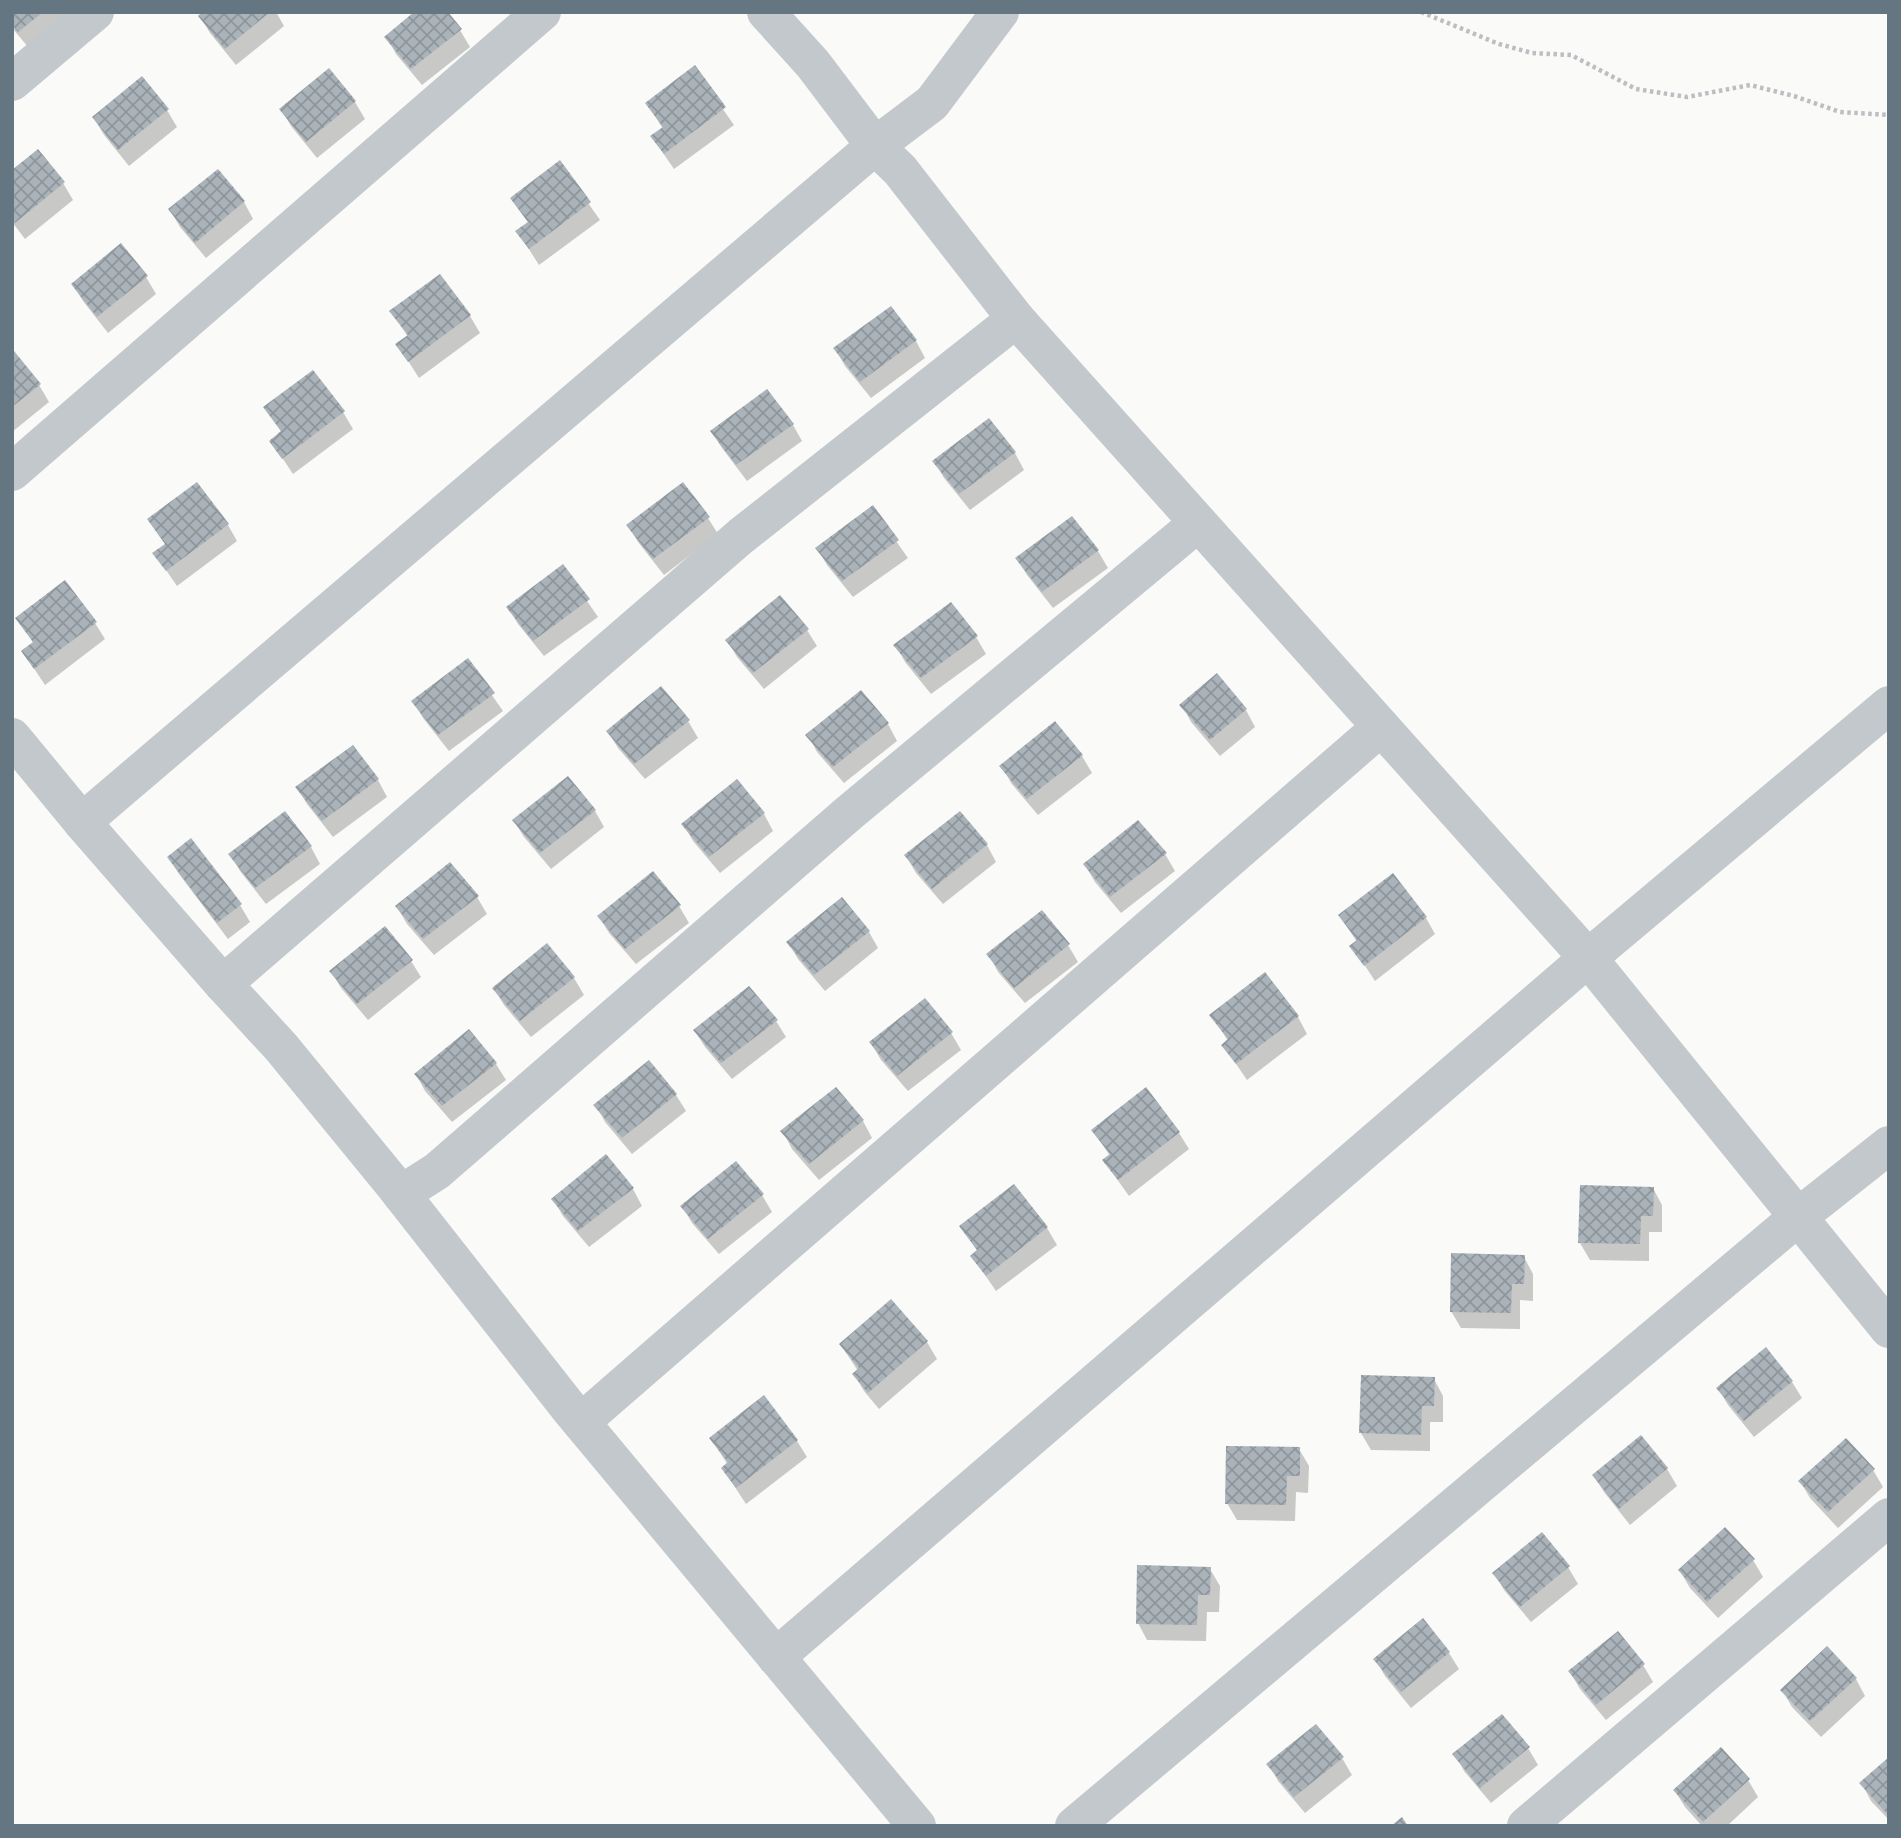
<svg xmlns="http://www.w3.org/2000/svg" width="1901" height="1838" font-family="'DejaVu Sans',sans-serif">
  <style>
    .shadow { fill: #0003 }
    .building { fill: url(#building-cross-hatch) }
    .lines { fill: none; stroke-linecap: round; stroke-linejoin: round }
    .path { stroke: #bbbfc2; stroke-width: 4.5; stroke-dasharray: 3.5 3.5; stroke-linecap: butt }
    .minor { stroke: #c3c8cc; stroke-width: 38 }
  </style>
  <defs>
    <pattern id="building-cross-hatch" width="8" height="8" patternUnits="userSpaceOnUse" patternTransform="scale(1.75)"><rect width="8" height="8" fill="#aab3b9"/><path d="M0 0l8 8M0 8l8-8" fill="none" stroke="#8e969c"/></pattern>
  </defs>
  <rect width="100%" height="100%" fill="#fafaf8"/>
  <g class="shadow">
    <polygon points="12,12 73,12 29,48 12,28"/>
    <polygon points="205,12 276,12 284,26 236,65 210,33 200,16"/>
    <polygon points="460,30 470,47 422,85 396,54 387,37"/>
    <polygon points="694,68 734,125 674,169 652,137 663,129 647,103"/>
    <polygon points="355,102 365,119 317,158 291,126 281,109"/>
    <polygon points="167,110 177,127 129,166 104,135 94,118"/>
    <polygon points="560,163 600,220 539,265 518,232 529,224 512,198"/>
    <polygon points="218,171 244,202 253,219 206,258 180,227 170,210"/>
    <polygon points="12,172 63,183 73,200 25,239 12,222"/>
    <polygon points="121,246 146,277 156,294 108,333 83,301 73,285"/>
    <polygon points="439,276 470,316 480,333 419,378 398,345 408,337 392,312"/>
    <polygon points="890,308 916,341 925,358 871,398 845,366 835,349"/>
    <polygon points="12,355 39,385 49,402 12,432"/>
    <polygon points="312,372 343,412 353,429 293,474 271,441 282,433 265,408"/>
    <polygon points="989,420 1015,453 1024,470 970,510 944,478 934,461"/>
    <polygon points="793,425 802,441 747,481 722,448 712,432"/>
    <polygon points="872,507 908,558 853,597 827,565 817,548"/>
    <polygon points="708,518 718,534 664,575 638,542 628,525"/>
    <polygon points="1072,518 1098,551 1108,568 1053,608 1027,575 1017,559"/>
    <polygon points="149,520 228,525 237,541 177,586 155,554 166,545"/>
    <polygon points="563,566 598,617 544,656 518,624 508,607"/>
    <polygon points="18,618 95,623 105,639 45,685 23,652 34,644"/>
    <polygon points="807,630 817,646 764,689 737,657 727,640"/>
    <polygon points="976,637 986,654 931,694 905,662 896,645"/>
    <polygon points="468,661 503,711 449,751 423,718 413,701"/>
    <polygon points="861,692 888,724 897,741 844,783 817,752 808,735"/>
    <polygon points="1182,705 1246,710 1255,727 1220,756 1191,722"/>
    <polygon points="688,721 698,738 645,779 618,748 608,732"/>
    <polygon points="1055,724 1082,756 1092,773 1038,815 1011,783 1002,766"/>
    <polygon points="352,747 378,780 387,797 333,837 307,804 297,787"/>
    <polygon points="737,782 764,814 773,831 720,873 693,841 683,824"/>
    <polygon points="595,811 604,827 551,869 524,837 514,821"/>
    <polygon points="960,813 987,845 996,862 943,904 916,873 906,856"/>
    <polygon points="311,847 320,864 266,904 240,871 230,854"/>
    <polygon points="1165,854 1175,871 1121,913 1095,882 1085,865"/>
    <polygon points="169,858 240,905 250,922 228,939 179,874"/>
    <polygon points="477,897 487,914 434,955 407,924 397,907"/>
    <polygon points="679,906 689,923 636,964 609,933 599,916"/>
    <polygon points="1340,916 1426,918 1435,934 1375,981 1352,946 1357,942"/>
    <polygon points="869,932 878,948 825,991 798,959 788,942"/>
    <polygon points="1068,945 1078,962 1025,1003 998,972 989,955"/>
    <polygon points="547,946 574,978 584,995 531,1037 504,1005 494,989"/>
    <polygon points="411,961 421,977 368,1020 341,988 331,971"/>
    <polygon points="1264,975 1298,1017 1307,1034 1247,1080 1223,1045 1228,1041 1212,1015"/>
    <polygon points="776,1021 786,1037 732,1079 705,1047 695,1031"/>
    <polygon points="951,1033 961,1050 908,1091 881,1060 871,1043"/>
    <polygon points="496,1064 506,1080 452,1122 425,1091 416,1074"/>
    <polygon points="836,1089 863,1121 872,1138 819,1180 792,1149 783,1132"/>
    <polygon points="676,1095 686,1111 632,1154 605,1122 596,1105"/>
    <polygon points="1093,1130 1179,1133 1189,1149 1129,1196 1104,1161 1110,1156"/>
    <polygon points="735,1163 762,1195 772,1212 719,1254 692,1223 682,1206"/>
    <polygon points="1014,1186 1047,1228 1057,1245 996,1291 972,1256 978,1252 961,1226"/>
    <polygon points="1653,1188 1662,1205 1662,1232 1649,1232 1649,1261 1590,1260 1580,1243"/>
    <polygon points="633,1189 642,1206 589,1247 563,1216 553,1199"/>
    <polygon points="1524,1257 1533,1274 1533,1301 1520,1300 1520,1329 1461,1328 1451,1311"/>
    <polygon points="891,1302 927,1342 937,1359 879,1409 864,1391 854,1374 858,1371 841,1345"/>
    <polygon points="1434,1379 1443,1396 1443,1422 1430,1422 1430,1451 1371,1450 1361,1433"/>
    <polygon points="1792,1382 1802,1398 1754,1437 1728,1405 1718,1388"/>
    <polygon points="1641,1437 1667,1469 1677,1486 1630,1525 1604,1492 1594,1476"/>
    <polygon points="711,1439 797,1441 807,1457 746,1504 723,1469 728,1465"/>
    <polygon points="1299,1449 1309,1466 1308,1493 1296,1492 1295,1521 1237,1520 1227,1503"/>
    <polygon points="1873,1470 1883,1487 1838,1528 1810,1498 1800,1481"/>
    <polygon points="1753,1560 1763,1577 1718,1618 1690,1588 1680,1571"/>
    <polygon points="1568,1567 1578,1584 1531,1622 1504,1590 1494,1573"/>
    <polygon points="1210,1569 1220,1586 1219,1612 1207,1612 1206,1641 1147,1640 1138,1623"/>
    <polygon points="1449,1653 1459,1669 1411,1708 1385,1676 1375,1659"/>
    <polygon points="1643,1665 1653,1682 1606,1720 1580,1689 1570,1672"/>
    <polygon points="1856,1679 1865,1696 1821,1737 1792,1707 1782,1690"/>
    <polygon points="1528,1748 1538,1765 1491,1803 1464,1771 1455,1754"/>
    <polygon points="1342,1758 1352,1775 1305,1813 1278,1781 1269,1765"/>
    <polygon points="1889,1759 1889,1820 1871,1801 1862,1784"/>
    <polygon points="1748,1780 1758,1797 1727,1826 1702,1826 1685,1807 1675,1791"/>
  </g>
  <g class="building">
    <polygon points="12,12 43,12 18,32 12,25"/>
    <polygon points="202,12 270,12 225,49 198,16"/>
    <polygon points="414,12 448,12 462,29 411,69 384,37"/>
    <polygon points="695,65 726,107 664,154 650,136 663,127 645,103"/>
    <polygon points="329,68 356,101 306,142 279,109"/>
    <polygon points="142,76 169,109 118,150 92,117"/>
    <polygon points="38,149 65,182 15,223 12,220 12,170"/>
    <polygon points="560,160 591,202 529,249 515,231 528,222 510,198"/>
    <polygon points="218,169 245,201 195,243 168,209"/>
    <polygon points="121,243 148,276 97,317 71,284"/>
    <polygon points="440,274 471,315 408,362 395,344 408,335 389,311"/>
    <polygon points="891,306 917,340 860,382 833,348"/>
    <polygon points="14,351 41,384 12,407 12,352"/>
    <polygon points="313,370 345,411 282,459 269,441 281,431 263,407"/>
    <polygon points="767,389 794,424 736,465 710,431"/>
    <polygon points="989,418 1016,452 959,494 932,461"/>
    <polygon points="197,482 229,524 166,571 152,553 165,544 147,519"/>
    <polygon points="683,482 710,517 653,559 626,525"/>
    <polygon points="873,505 899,540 842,581 815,548"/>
    <polygon points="1072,516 1099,550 1042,592 1015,558"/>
    <polygon points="563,564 590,599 533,641 506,607"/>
    <polygon points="65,580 97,622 34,669 21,651 33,642 15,618"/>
    <polygon points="780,595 809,629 753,673 725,640"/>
    <polygon points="951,602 978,636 921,678 893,645"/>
    <polygon points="468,658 495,693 438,735 411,701"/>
    <polygon points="1217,673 1247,709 1210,740 1179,705"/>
    <polygon points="661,686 690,720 634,764 606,731"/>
    <polygon points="861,690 889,723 833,767 805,735"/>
    <polygon points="1055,721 1083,755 1027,799 999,766"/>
    <polygon points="353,745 379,779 322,821 295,787"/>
    <polygon points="568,776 596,810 540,853 512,820"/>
    <polygon points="737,779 765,813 709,857 681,824"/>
    <polygon points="285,811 312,846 255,888 228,854"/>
    <polygon points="960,811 988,844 932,889 904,855"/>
    <polygon points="1138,820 1167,853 1110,897 1083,864"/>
    <polygon points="191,838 242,904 217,923 167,857"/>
    <polygon points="450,862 479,896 423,939 395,906"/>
    <polygon points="653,871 681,905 625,949 597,916"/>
    <polygon points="1393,873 1427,917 1364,966 1349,946 1357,940 1338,915"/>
    <polygon points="842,897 870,931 814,975 786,942"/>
    <polygon points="1042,910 1070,944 1014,988 986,954"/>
    <polygon points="385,926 413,960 357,1004 329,971"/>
    <polygon points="547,943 575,977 520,1021 492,988"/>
    <polygon points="1265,972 1299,1016 1236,1064 1221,1045 1228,1039 1209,1015"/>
    <polygon points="749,986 778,1020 721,1063 693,1030"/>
    <polygon points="925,998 953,1032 897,1076 869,1042"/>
    <polygon points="469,1029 497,1063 442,1106 414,1074"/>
    <polygon points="649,1060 677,1094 622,1138 593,1105"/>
    <polygon points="836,1087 864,1120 809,1164 780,1131"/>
    <polygon points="1146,1087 1180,1132 1118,1180 1102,1160 1110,1154 1091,1130"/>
    <polygon points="606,1154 634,1188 578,1231 551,1199"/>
    <polygon points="736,1161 764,1194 708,1239 680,1206"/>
    <polygon points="1014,1184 1048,1227 986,1276 970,1256 977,1250 959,1226"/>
    <polygon points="1580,1185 1654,1187 1653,1216 1641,1216 1640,1244 1578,1243"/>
    <polygon points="1451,1253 1525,1255 1524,1284 1512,1284 1511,1313 1450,1312"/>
    <polygon points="891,1299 928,1341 868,1393 852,1374 859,1368 839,1344"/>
    <polygon points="1766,1347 1793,1381 1744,1421 1716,1388"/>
    <polygon points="1361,1375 1435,1377 1434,1406 1422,1406 1421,1435 1359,1433"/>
    <polygon points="764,1395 798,1440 736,1488 721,1468 728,1462 709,1438"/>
    <polygon points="1641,1435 1668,1468 1619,1509 1592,1475"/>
    <polygon points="1846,1438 1875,1469 1828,1512 1798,1481"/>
    <polygon points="1226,1446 1300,1447 1300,1476 1287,1476 1286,1505 1225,1504"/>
    <polygon points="1725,1527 1755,1559 1707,1602 1678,1570"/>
    <polygon points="1542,1532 1570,1566 1520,1607 1492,1573"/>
    <polygon points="1137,1565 1211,1567 1210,1595 1198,1595 1197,1625 1136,1624"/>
    <polygon points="1423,1618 1450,1652 1401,1692 1373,1659"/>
    <polygon points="1618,1631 1645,1664 1596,1705 1568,1671"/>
    <polygon points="1827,1646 1857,1678 1810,1721 1780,1690"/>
    <polygon points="1502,1714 1530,1747 1480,1788 1452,1754"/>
    <polygon points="1316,1724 1344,1757 1294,1797 1266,1764"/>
    <polygon points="1721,1747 1750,1779 1703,1822 1673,1790"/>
    <polygon points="1889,1757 1889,1816 1859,1783"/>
    <polygon points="1402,1817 1408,1826 1391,1826"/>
  </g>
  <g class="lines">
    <polyline class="path" points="1421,12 1499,44 1532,53 1571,55 1636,89 1687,97 1750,85 1794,96 1840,112 1889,115"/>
    <g class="minor">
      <polyline points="766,12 813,64 875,146 900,170 1016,319 1588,958 1889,1329"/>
      <polyline points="12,82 95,12"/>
      <polyline points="12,472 542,12"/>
      <polyline points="12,737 82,822 223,984 281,1047 394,1185 569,1408 917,1826"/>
      <polyline points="82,822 875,146 932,103 1000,12"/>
      <polyline points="223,984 741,536 1016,319"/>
      <polyline points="401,1194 437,1171 849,813 1198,523"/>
      <polyline points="581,1422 1381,727"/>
      <polyline points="776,1657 1588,958 1889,705"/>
      <polyline points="1074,1826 1798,1217 1889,1145"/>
      <polyline points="1526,1826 1889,1517"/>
    </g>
  </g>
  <rect width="1901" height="1838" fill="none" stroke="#657683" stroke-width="28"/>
</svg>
